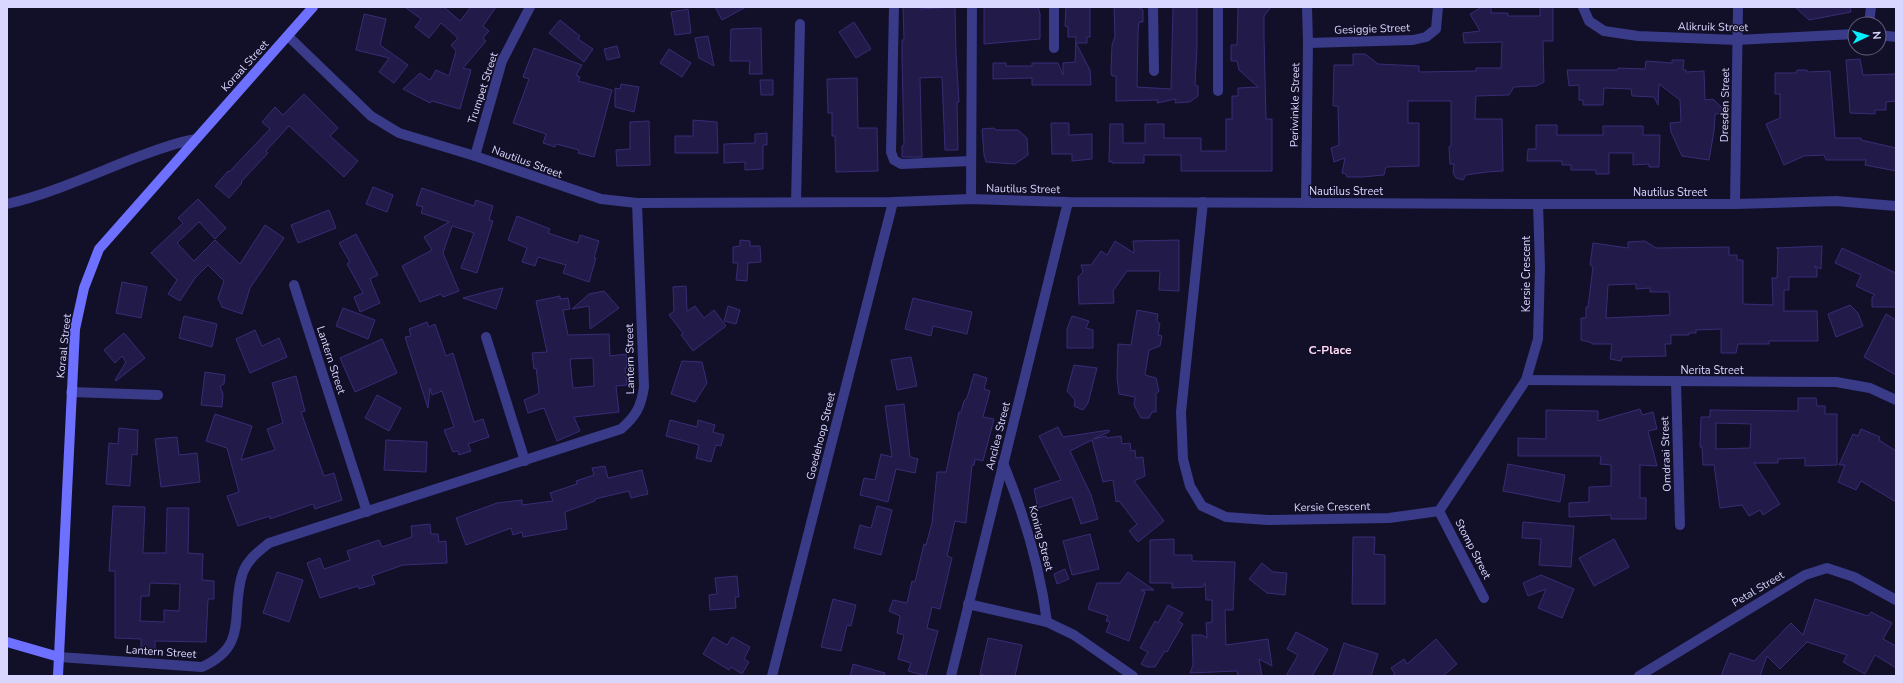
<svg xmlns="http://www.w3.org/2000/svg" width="1903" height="683" font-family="'Nunito Sans',sans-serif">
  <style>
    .building { fill: #221b4a; stroke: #382c76; fill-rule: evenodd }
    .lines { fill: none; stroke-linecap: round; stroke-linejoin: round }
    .street { stroke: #393a88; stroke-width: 10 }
    .secondary { stroke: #6e70ff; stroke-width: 10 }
    .labels { text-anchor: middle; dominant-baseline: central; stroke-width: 3; stroke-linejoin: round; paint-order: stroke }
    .street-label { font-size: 11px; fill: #d9d7ff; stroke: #120f28 }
    .neighbourhood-label { font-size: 12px; font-weight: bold; fill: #ffd9f3; stroke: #120f28 }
  </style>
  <rect width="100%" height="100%" fill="#120f28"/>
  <g class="building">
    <polygon points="405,7 444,7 460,21 471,7 496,7 483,26 489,31 483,38 486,41 463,68 471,70 460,109 432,101 430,103 403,89 420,73 430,80 436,70 449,76 456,51 451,45 458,38 441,23 429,38 415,27 421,19"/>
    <polygon points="715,7 746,7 722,20"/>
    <polygon points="903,7 920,7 920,9 955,7 956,53 959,102 957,102 958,150 945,150 942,77 920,78 922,157 902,157 902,146 904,145 902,58 902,40 904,40"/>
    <polygon points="984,7 1038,7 1040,14 1040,39 984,44"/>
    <polygon points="1066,7 1090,7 1090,37 1087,37 1087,43 1076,43 1090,70 1091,85 1032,85 1032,78 993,79 993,63 1006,63 1006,66 1032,66 1032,63 1058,63 1063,75 1063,63 1075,62 1076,37 1068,37 1068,27 1065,26"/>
    <polygon points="1114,7 1138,7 1143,10 1143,22 1139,22 1138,32 1137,87 1171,89 1173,7 1197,7 1197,47 1195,85 1198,86 1198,96 1190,102 1175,103 1176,99 1157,103 1158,100 1116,101 1116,76 1112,76 1111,72 1112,45 1115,36"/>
    <polygon points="1238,7 1271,7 1264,16 1264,35 1266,119 1272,119 1272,171 1181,171 1181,155 1144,155 1144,163 1112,163 1112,161 1109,162 1110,124 1123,124 1123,143 1145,143 1145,124 1164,124 1164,138 1201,138 1201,151 1226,151 1226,119 1232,119 1232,96 1238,96 1238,88 1258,87 1239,70 1237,61 1231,61 1231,45 1237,45"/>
    <polygon points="1482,7 1491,7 1491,13 1508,13 1508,16 1540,16 1540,7 1553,7 1553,41 1543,41 1544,82 1536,86 1514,87 1509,95 1476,96 1475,119 1502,119 1503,171 1487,172 1466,175 1463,180 1456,178 1453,173 1454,164 1450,164 1449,147 1451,146 1451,101 1408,101 1408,123 1419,123 1419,166 1386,167 1384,175 1362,177 1347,177 1346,174 1342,173 1345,158 1334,162 1331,148 1339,145 1338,106 1333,106 1334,65 1353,65 1353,54 1365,54 1378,64 1419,66 1419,72 1476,71 1476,68 1501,68 1502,42 1464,43 1463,33 1480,31 1470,14"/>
    <polygon points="1795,7 1850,7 1851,12 1809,20"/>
    <polygon points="688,9 691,33 675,35 671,12"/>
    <polygon points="364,14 386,19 380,45 408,65 394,83 379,72 389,58 356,50"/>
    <polygon points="560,20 580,36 578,39 593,49 584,62 549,33"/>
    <polygon points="854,22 871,49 856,58 839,32"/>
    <polygon points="761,28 762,74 749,74 750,61 730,61 731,29"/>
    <polygon points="708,36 714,66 699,58 695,38"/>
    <polygon points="617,46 620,57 607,60 604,49"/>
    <polygon points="534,48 582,65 576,75 580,77 578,81 612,90 594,157 578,153 579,150 556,144 555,147 543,143 546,134 513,123 529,79 523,77"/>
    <polygon points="669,49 691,63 682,77 660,63"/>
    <polygon points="1860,59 1863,75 1896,74 1896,101 1886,102 1886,110 1875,110 1875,114 1850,113 1846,60"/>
    <polygon points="1672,60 1684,60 1683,70 1686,70 1686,72 1704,71 1705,100 1713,99 1727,113 1715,114 1714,131 1709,160 1682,156 1671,132 1670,123 1681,122 1680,100 1659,84 1658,105 1654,97 1632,96 1631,89 1604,88 1603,105 1583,105 1583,100 1579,100 1579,85 1569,86 1567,70 1617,70 1618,68 1645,69 1646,61 1672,63"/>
    <polygon points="1797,70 1807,70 1807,72 1830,71 1835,138 1861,138 1861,140 1896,148 1896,171 1865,165 1866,160 1826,160 1824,155 1804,156 1784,165 1766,124 1780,118 1780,94 1775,94 1775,73 1796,73"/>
    <polygon points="857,78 858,128 877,128 878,171 836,172 835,136 832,136 832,113 828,113 827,79"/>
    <polygon points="760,80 773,80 773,95 761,95"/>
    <polygon points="621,84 639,87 634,112 615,107 615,88 620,89"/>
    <polygon points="304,94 338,128 330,136 358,161 344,177 289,126 266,151 268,153 241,182 242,183 229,198 215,186 228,171 229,172 270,129 262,122 275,107 283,115"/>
    <polygon points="693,120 717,122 718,153 675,153 675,136 693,136"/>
    <polygon points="649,121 650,165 617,166 616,150 630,149 630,122"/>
    <polygon points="1051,123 1069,123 1069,135 1092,134 1092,159 1072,161 1072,154 1052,154"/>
    <polygon points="1536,125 1557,125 1557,135 1603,135 1603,126 1643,126 1643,135 1660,135 1659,167 1649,167 1649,164 1633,165 1633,153 1609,153 1609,174 1596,174 1596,170 1571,170 1571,165 1562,165 1562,161 1527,161 1528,149 1536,149"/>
    <polygon points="994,128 996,130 1018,130 1027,138 1028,155 1015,164 986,162 984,155 982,129"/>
    <polygon points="767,133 767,145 763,145 763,169 745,170 745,162 724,163 724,144 755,143 755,134"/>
    <polygon points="373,187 393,195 387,212 366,204"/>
    <polygon points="422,188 474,206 476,200 493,206 489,220 493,221 477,273 461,268 474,233 452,226 443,253 459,291 443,297 441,294 420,302 402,266 432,250 424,237 449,222 421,213 423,207 416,205"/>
    <polygon points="198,199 226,228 215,239 199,222 177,243 194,261 215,240 240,264 265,225 284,238 250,288 242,314 222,307 218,298 224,281 208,265 195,278 180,301 168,294 177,280 151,253 183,223 178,218"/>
    <polygon points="329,210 336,228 298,243 291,225"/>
    <polygon points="517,216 550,229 548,233 578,243 580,235 599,241 594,258 596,258 589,282 563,273 566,265 538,257 535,266 522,262 527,248 508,240"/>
    <polygon points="356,234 378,275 370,279 380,303 360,312 354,297 363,293 347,264 350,262 339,243"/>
    <polygon points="740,240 750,241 750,246 760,246 761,262 748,263 747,281 736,280 738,263 733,263 733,247 740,246"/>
    <polygon points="1179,240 1179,291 1159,290 1160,271 1127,271 1113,291 1114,303 1079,304 1078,277 1083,272 1081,265 1091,265 1101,251 1107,255 1115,241 1134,253 1133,241"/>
    <path d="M1645,241L1656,248L1729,247V255H1737V260H1743V304L1773,305L1772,278H1777L1778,248H1776L1822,246L1821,269L1814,266L1817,269V277H1789V290H1784V311H1817L1818,341H1769V344H1738L1736,353H1721V329L1696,330V333H1689V335H1671V344H1665L1666,356L1622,357L1621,361L1610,359L1612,344H1592V343L1581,340V318H1586V307H1588L1593,267L1590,265L1593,243L1628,248V242ZM1636,284V289L1650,288V292H1669L1670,315L1606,318L1608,285Z"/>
    <polygon points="1842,248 1896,273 1896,307 1872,307 1872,297 1875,295 1856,286 1861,275 1835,263"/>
    <polygon points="122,282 147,287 141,318 116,313"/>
    <polygon points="686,286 687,311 695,306 704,318 714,310 726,326 693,351 681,335 683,333 669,315 674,311 673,287"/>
    <polygon points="503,288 496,309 463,298 489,291"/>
    <polygon points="604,291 619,308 590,329 589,306 572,309 589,294"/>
    <path d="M560,296V299L568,298L570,309L563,310L568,335L609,334L610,356L626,354L627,368H625L627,385L616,386L619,412L574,417L580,431L557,441L544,408L528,413L524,400L538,394L539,392L536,368L534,369L532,353L547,352L536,301ZM593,358L594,386L573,388L570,359Z"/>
    <polygon points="913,298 972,312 967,334 933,326 931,336 905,329"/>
    <polygon points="1850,305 1858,313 1863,326 1836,337 1828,314"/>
    <polygon points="728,306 740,310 736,324 724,321"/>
    <polygon points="343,308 375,320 368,339 336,326"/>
    <polygon points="1137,310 1158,314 1157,321 1160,324 1158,335 1162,336 1160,346 1149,350 1145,375 1156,378 1159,391 1156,394 1156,412 1152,412 1149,418 1141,418 1134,405 1135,397 1119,394 1117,378 1118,344 1131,345"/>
    <polygon points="1886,314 1896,320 1896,375 1864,357"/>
    <polygon points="184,316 217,324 212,347 179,338"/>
    <polygon points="1072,316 1089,321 1086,328 1093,330 1093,348 1067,348 1067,329"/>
    <polygon points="427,322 429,327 435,324 446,356 453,353 474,422 483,419 489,437 468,444 471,451 459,455 458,451 453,452 444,430 454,427 442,391 432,395 430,388 428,408 405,337 411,336 409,329"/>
    <polygon points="255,330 262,346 279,338 287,357 250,373 236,339"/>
    <polygon points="124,333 145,358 116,381 115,380 126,362 122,356 115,363 104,350"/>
    <polygon points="382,339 397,373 355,392 340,358"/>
    <polygon points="911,357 917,386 897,390 891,360"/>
    <polygon points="682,361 702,362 707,383 695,402 671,394"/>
    <polygon points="1074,365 1097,368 1088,403 1083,410 1074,406 1075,400 1067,391"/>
    <polygon points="205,372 225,375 224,384 220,386 223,394 222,407 201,405"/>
    <polygon points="974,374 987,378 984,389 990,391 983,417 994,419 983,461 975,459 974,465 972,465 966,523 955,521 947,556 952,558 940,609 932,607 927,628 938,631 926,676 908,671 911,663 898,659 904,635 897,633 900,616 889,611 893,600 907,603 912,581 915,582 924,544 926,545 932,523 937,472 946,472 959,412 961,412 964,401 967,398"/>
    <polygon points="296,376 305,411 301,412 324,476 334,473 342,500 315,509 313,504 270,519 270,516 238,526 227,496 239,492 227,448 206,441 215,414 252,426 241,460 275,450 267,429 283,423 272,383"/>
    <polygon points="377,395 401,408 389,431 365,418"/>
    <path d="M1798,398H1816L1817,406H1825V414H1837V465L1805,466V458L1778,459V463H1754L1780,504L1763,515L1760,510L1749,516L1742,505L1720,508L1714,465H1703L1702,447H1700L1701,417H1710V410L1798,411ZM1716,423L1751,424L1750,448L1716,449Z"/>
    <polygon points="904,404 910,457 918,459 915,473 896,469 888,502 860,495 864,478 875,480 881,454 892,457 885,406"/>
    <polygon points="1640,409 1642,415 1653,412 1657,429 1648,431 1657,466 1640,465 1640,498 1646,498 1646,519 1611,519 1611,515 1569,517 1569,503 1589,502 1589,487 1611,486 1611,465 1600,464 1601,456 1518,456 1518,438 1546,439 1546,410 1598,411 1598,421"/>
    <polygon points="670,420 697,427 698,420 715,425 713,432 724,435 721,446 716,445 711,462 696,458 699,445 666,436"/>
    <polygon points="1058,427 1063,437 1109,430 1109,432 1093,439 1106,436 1107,438 1121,436 1122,444 1130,443 1131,451 1135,450 1136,458 1143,457 1145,476 1134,481 1164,521 1138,542 1129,531 1137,524 1119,501 1116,502 1113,480 1103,482 1092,440 1070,451 1091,495 1098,519 1081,524 1072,497 1038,508 1034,489 1061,480 1039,436"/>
    <polygon points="119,428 138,430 137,455 132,454 130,486 106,484 109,443 118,444"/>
    <polygon points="1861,429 1880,437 1879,440 1896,451 1896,502 1861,481 1856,490 1838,482 1845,465 1839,465 1853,434 1858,436"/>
    <polygon points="177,437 179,455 197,453 200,482 161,487 155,439"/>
    <polygon points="386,440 427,442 426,472 384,470"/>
    <polygon points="1508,464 1565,475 1560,502 1503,491"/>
    <polygon points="605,466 608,478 642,470 648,494 631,498 629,491 595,499 595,501 565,512 567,529 523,537 522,532 513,535 511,528 466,545 456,518 497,503 522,500 522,505 553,501 550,493 577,484 576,481 594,475 592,468"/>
    <path d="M113,506L145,507L143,553H166L167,508H189L188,553L203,554L202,580L214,581V599H208L206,642L155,641V649H141V639L115,638V571H109ZM150,583L180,584L179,611L164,610V622L140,621L141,596H149Z"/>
    <polygon points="877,506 892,510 881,555 854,548 860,525 871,528"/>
    <polygon points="1523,522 1574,526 1571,567 1539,565 1541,539 1522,538"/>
    <polygon points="430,524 431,534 438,534 439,542 446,541 447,563 403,565 372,576 375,584 359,589 358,586 320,598 307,563 320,558 324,569 350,560 347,551 379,540 382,547 412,537 411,526"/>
    <polygon points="1090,534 1099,569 1072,575 1063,541"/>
    <polygon points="1353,537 1375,537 1374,554 1385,555 1385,604 1352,604"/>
    <polygon points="1174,539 1174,555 1192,555 1192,561 1235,562 1233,610 1225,610 1226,645 1268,639 1272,666 1259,659 1262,676 1238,676 1237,671 1190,673 1193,665 1192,635 1202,635 1207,638 1206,623 1212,622 1212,600 1206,600 1205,583 1203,587 1172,588 1172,583 1150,583 1150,540"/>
    <polygon points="1614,539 1629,567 1594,586 1579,558"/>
    <polygon points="1262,563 1273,572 1287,573 1285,595 1267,593 1249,579"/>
    <polygon points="1065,569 1069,579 1057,584 1054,574"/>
    <polygon points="277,572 303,580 289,622 263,613"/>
    <polygon points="1128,572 1154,590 1141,590 1145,592 1129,641 1106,632 1110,622 1106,621 1108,616 1088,609 1097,583 1120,583"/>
    <polygon points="1541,575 1574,589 1562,618 1538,608 1546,589 1528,596 1523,583"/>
    <polygon points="737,576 739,597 735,597 736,608 710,610 709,595 717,594 715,578"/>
    <polygon points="833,599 856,605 851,626 847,625 841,651 821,647"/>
    <polygon points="1815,599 1868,616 1871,612 1892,623 1883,639 1896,646 1896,668 1875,655 1865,674 1843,662 1847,655 1807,642 1780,669 1767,656 1760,676 1721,676 1730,653 1754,661 1791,623 1803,635"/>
    <polygon points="1168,605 1183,613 1178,621 1183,624 1167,652 1165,651 1155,667 1147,667 1141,664 1148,652 1140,648 1155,621 1158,623"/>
    <polygon points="1296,632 1328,649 1312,676 1286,676 1298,655 1287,649"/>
    <polygon points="713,637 727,645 732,637 750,647 744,659 749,662 742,674 731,667 729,670 703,654"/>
    <polygon points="988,638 1022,645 1015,676 988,676 980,674"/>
    <polygon points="1436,639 1457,664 1443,676 1392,676 1395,674 1391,668 1404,659 1407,664"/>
    <polygon points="1344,643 1378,654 1371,676 1333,676"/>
    <polygon points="853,664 885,673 884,676 850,676"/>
  </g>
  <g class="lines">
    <g class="street">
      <polyline points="894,7 891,152 894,160 901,164 971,161"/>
      <polyline points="1153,7 1154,71"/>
      <polyline points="1583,7 1589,21 1604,31 1638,36 1737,40 1855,34"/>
      <polyline points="1869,24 1871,7"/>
      <polyline points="1879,35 1896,37"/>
      <polyline points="288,36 371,116 399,133 475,156 601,199 637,203 893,202 971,199 1068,202 1538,204 1735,204 1836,201 1896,206"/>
      <polyline points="1308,43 1413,40 1426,37 1436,29 1438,7"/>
      <polyline points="1054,48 1054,7"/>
      <polyline points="1218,91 1218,7"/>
      <polyline points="475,156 502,61 530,7"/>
      <polyline points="971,199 972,7"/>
      <polyline points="796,202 800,24"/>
      <polyline points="1203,202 1181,412 1183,459 1190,486 1202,506 1226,517 1268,520 1389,518 1439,511 1526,380 1538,339 1540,267 1538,204"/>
      <polyline points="1306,203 1308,43 1307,7"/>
      <path d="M7,204C50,194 91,175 132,159C153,151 174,143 196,139"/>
      <polyline points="1735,204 1738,7"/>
      <polyline points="294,285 367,512"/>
      <polyline points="486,337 525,461"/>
      <polyline points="1526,380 1836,382 1870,388 1896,400"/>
      <polyline points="1676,382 1680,525"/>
      <polyline points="71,392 158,395"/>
      <path d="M1003,463C1024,514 1040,568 1047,622"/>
      <polyline points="1439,511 1484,598"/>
      <polyline points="968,604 1047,622 1074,635 1133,676"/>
      <path d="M59,657L202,667C251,645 229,612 243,572C248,559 259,551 269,543L621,429C636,416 641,407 644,387L637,203"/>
      <polyline points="772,676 893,202"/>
      <polyline points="951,676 1068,202"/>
      <polyline points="1639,676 1805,575 1827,568 1854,577 1896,600"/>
    </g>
    <g class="secondary">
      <polyline points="7,642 59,657"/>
      <polyline points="58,676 75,329 84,288 99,249 313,7"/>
    </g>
  </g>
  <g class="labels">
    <g class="street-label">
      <text transform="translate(1713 27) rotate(1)">Alikruik Street</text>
      <text transform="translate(1372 29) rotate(-2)">Gesiggie Street</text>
      <text transform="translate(245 66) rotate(-48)">Koraal Street</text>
      <text transform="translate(483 88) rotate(-72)">Trumpet Street</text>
      <text transform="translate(1295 105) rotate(-89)">Periwinkle Street</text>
      <text transform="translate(1725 105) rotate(-89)">Dresden Street</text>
      <text transform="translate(527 162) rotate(20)">Nautilus Street</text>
      <text transform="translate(1023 189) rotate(1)">Nautilus Street</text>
      <text x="1346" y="191">Nautilus Street</text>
      <text x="1670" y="192">Nautilus Street</text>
      <text transform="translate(1526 274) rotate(-90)">Kersie Crescent</text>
      <text transform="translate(64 346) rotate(-84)">Koraal Street</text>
      <text transform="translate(630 359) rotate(-91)">Lantern Street</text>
      <text transform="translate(331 360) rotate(72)">Lantern Street</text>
      <text x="1712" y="370">Nerita Street</text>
      <text transform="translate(821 436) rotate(-76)">Goedehoop Street</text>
      <text transform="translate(998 436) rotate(-76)">Ancilea Street</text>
      <text transform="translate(1666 454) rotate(-92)">Omdraai Street</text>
      <text transform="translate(1332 507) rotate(-1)">Kersie Crescent</text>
      <text transform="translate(1041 538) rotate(75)">Koning Street</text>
      <text transform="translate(1473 549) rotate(63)">Stomp Street</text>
      <text transform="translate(1758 589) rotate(-31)">Petal Street</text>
      <text transform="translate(161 652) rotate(4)">Lantern Street</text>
    </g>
    <g class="neighbourhood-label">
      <text x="1330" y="350">C-Place</text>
    </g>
  </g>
  <rect width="1903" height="683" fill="none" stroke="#d9d7ff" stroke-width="16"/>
  <g transform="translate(1867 36) rotate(86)"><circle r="19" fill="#120f28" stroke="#625f7e"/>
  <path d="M0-3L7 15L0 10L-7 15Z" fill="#03f1ff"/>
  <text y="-6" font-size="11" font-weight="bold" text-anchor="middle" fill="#d9d7ff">N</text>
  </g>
</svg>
